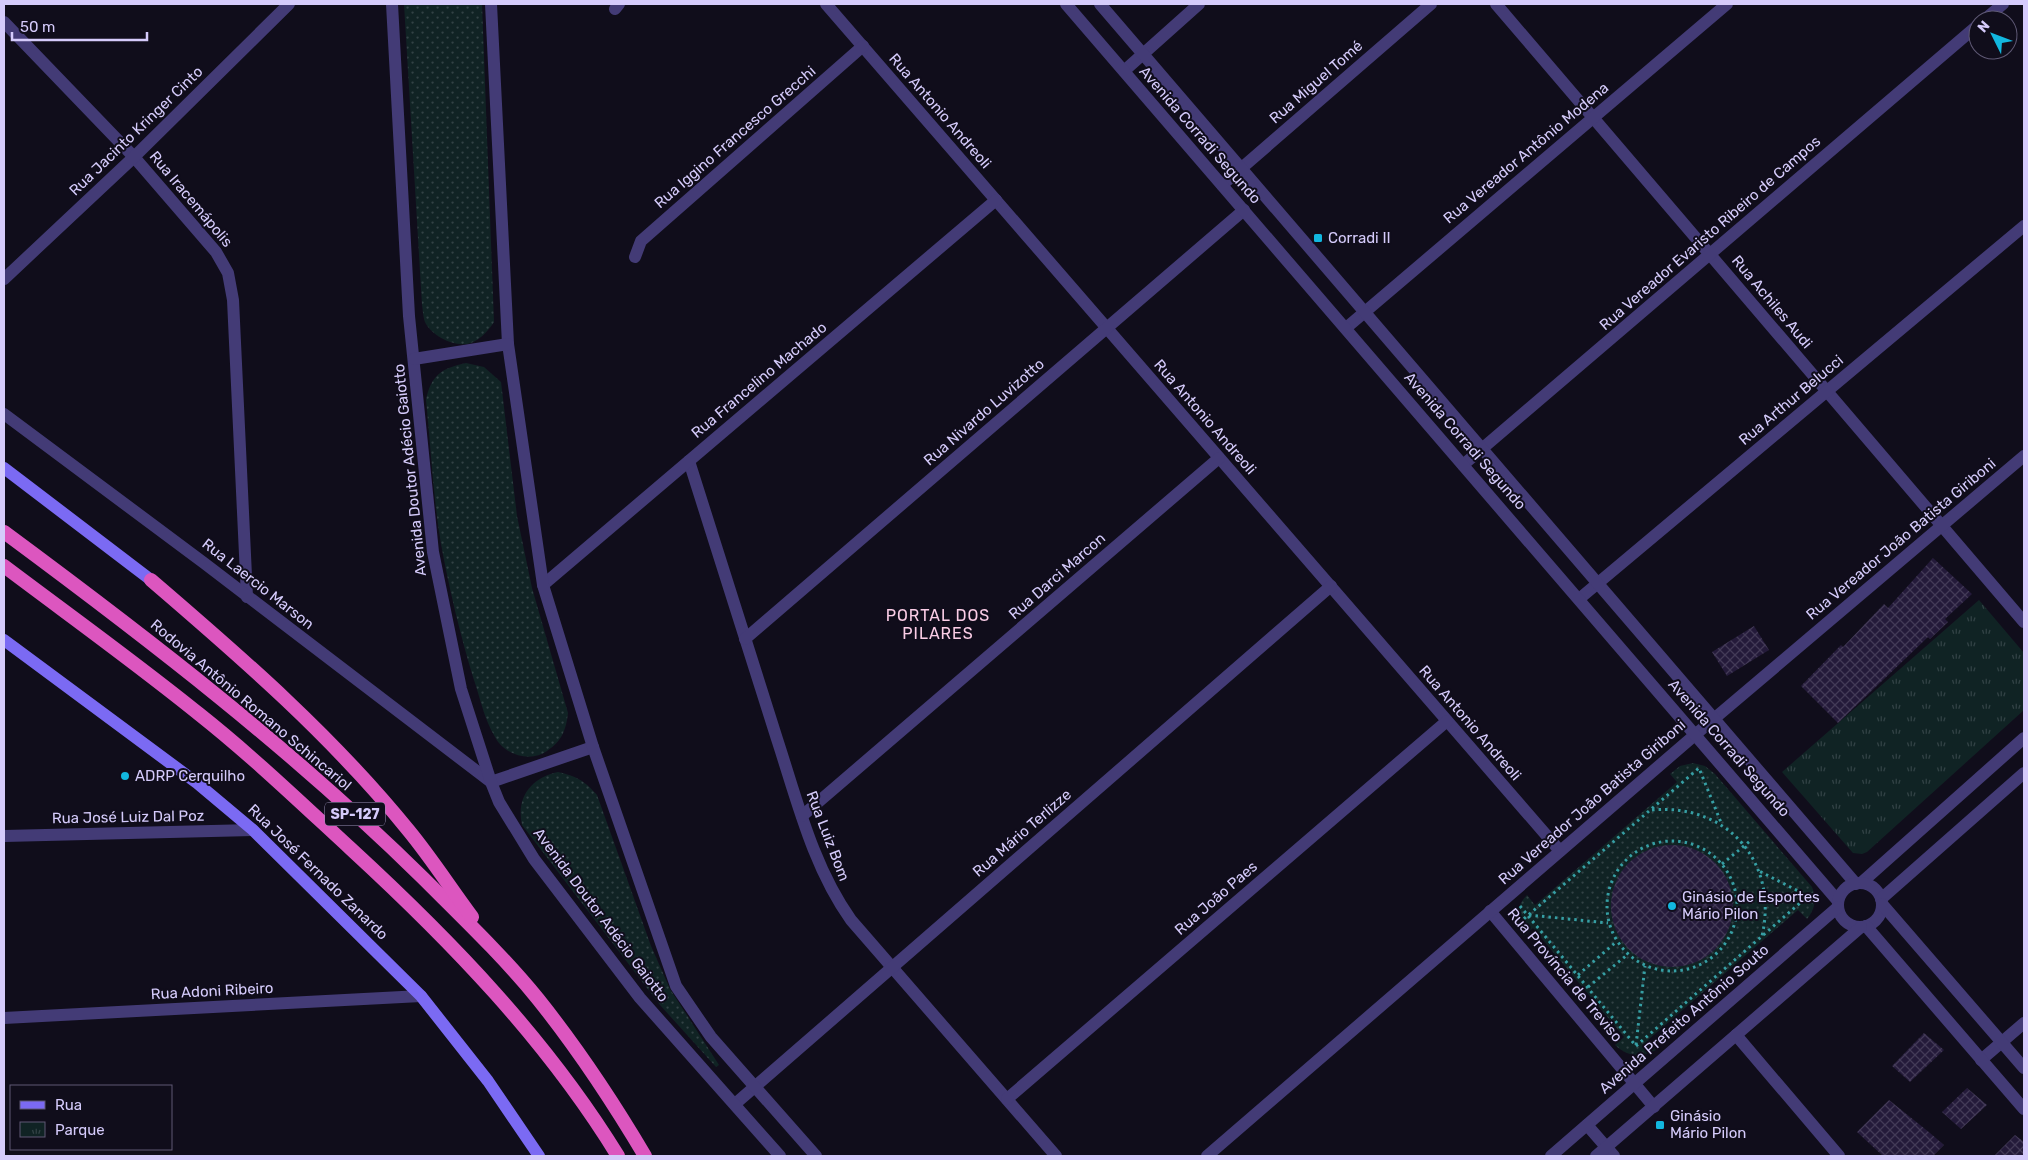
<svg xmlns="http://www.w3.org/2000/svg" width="2028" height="1160" font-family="Rubik,sans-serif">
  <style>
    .grass { fill: url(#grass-dots) }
    .park { fill: url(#park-tufts) }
    .building { fill: url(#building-cross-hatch) }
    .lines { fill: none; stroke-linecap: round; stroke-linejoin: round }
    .path { stroke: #369fa4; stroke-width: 3; stroke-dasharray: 2.5 4; stroke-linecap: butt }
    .minor { stroke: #433b76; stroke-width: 12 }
    .tertiary { stroke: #433b76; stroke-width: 12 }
    .secondary { stroke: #7b6af3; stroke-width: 12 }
    .trunk { stroke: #dc56bf; stroke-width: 14 }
    .poi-dot { fill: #12b7df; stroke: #100d1b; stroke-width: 2 }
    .labels { text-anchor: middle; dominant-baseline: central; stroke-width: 4; stroke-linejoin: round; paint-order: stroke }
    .shield { fill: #100d1b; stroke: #9a92b8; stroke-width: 1 }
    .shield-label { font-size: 14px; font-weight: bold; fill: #d5cbfb }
    .street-label { font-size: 15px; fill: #d5cbfb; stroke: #100d1b }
    .poi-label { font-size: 15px; fill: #d5cbfb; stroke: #100d1b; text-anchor: start }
    .neighbourhood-label { font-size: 16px; letter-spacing: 1px; fill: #fbcde6; stroke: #100d1b }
  </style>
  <defs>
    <pattern id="grass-dots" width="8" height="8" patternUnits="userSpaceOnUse" patternTransform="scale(1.25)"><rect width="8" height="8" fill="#102324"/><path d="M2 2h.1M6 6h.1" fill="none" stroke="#324245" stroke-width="1.8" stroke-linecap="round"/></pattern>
    <pattern id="park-tufts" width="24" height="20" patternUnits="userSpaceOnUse" patternTransform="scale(1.25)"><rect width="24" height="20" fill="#102324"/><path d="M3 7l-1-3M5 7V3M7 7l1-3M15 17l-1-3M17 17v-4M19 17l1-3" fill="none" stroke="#324245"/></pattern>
    <pattern id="building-cross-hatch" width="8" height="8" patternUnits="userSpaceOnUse" patternTransform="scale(1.25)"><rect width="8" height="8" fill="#241a3a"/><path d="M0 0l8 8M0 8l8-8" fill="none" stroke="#433a57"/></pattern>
  </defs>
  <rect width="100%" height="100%" fill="#100d1b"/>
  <g class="grass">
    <path d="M404,4H482L494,322C489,330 481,339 471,343C456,348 434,337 426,324C423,319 423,310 422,305Z"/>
    <path d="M466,363L484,367L501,382L517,516L532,588L568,713C566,730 562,741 547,751C531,763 504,755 495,737C484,719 480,697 473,677C460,634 449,588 441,544C433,497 431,448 426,400C431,375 442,368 466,363Z"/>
    <path d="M1693,763L1705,766L1715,774L1812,887C1817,899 1815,909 1807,919L1798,910L1648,1040L1656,1050C1641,1058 1628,1057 1615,1045L1624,1037L1533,928L1524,936C1514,922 1515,908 1527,895L1535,905L1677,782L1670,774L1680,766Z"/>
    <path d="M558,772C576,776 585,781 597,795L651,946L670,989L719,1065L716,1067L660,1005L522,825C516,797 531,778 558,772Z"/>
  </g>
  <polygon class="park" points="1979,600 2024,653 2024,710 1867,852 1862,854 1853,853 1782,772"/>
  <g class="building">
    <polygon points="1933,558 1972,594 1945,619 1948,622 1930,639 1928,637 1838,723 1801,686 1841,645 1843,647 1884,604 1888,608"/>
    <polygon points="1754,626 1769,650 1727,676 1712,652"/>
    <circle cx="1672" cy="906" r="61"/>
    <polygon points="1924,1033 1944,1050 1910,1082 1892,1066"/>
    <polygon points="1967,1088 1987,1105 1961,1129 1942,1112"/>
    <polygon points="1889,1100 1930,1133 1944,1145 1933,1156 1883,1156 1857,1132"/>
    <polygon points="2015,1135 2024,1142 2024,1156 1994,1156"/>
  </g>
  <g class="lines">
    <g class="path">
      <path d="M1652,810C1727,803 1779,862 1762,936"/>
      <circle cx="1672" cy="906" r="65"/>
      <polyline points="1722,864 1750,841"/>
      <polyline points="1520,906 1636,1046"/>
      <polyline points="1529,915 1608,923"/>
      <polyline points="1519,923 1699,768 1722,825"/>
      <polyline points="1578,975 1616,942"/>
      <polyline points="1588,987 1627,955"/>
      <polyline points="1636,1045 1645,966"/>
      <polyline points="1636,1046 1808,896 1759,871"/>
    </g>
    <g class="minor">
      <polyline points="826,4 1560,851"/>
      <polyline points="1496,4 2024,622"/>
      <polyline points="615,9 619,4"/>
      <polyline points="1984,20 2003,4"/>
      <polyline points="4,22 134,157 216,252 228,273 233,300 247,597"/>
      <polyline points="1124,71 1199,4"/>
      <polyline points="1222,185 1431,4"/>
      <polyline points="635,257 641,241 863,46"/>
      <polyline points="4,279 134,157 289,4"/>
      <polyline points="1346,328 1727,4"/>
      <polyline points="4,414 204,563 491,782 593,747"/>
      <path d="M689,461C718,553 747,646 777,739C797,800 813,867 851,920L1056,1156"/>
      <polyline points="1463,465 1978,25"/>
      <polyline points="543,585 996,200"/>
      <polyline points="1579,599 2024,226"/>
      <polyline points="745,639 1244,210"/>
      <polyline points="802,816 1219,458"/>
      <polyline points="4,836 253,830"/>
      <polyline points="1490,911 1654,1107"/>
      <polyline points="4,1018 421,996"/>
      <polyline points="1736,1035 1839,1156"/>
      <polyline points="1981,1060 2024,1023"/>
      <polyline points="1007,1099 1447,721"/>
      <polyline points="735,1104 1331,586"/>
      <polyline points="1587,1125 1614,1156"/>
      <polyline points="1207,1156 1696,734 2024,456"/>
    </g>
    <g class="tertiary">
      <polyline points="392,4 409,316 433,552 461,689 491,782 499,802 534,859 640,998 780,1156"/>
      <polyline points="491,4 508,344 543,585 593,747 676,986 711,1037 816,1156"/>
      <polyline points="1066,4 1838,901"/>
      <polyline points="1100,4 1856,884"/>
      <polyline points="414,359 508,344"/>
      <polyline points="1861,883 2024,738"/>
      <circle cx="1860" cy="905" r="22"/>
      <polyline points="1881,899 2024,773"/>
      <polyline points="1882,904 2024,1068"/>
      <polyline points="1866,926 2024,1109"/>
      <polyline points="1551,1156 1838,907"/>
      <polyline points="1596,1156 1861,927"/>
    </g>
    <g class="secondary">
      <polyline points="4,468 151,580"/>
      <polyline points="4,640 197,783 253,830 421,996 488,1081 539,1156"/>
    </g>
    <g class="trunk">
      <path d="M4,532C150,640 293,750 423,878C462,917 503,956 538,999C578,1049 613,1102 645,1156"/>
      <path d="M4,566C69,615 136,663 199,714C252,756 301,803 351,849C451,941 546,1039 618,1156"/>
      <path d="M151,580C242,658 333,737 409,831C432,859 451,889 472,917"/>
    </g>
  </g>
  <g class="poi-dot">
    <rect x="1313" y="233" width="10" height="10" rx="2.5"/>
    <circle cx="125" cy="776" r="5"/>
    <circle cx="1672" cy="906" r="5"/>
    <rect x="1655" y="1120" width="10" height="10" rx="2.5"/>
  </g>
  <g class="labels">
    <rect class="shield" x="325" y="802.5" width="60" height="23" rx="4"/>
    <g class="shield-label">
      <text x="355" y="814">SP-127</text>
    </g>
    <g class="street-label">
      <text transform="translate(1316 82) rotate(-41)">Rua Miguel Tomé</text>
      <text transform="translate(940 111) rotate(49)">Rua Antonio Andreoli</text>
      <text transform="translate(136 131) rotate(-44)">Rua Jacinto Kringer Cinto</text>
      <text transform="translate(1200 135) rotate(49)">Avenida Corradi Segundo</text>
      <text transform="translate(735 137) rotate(-41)">Rua Iggino Francesco Grecchi</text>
      <text transform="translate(1526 153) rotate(-40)">Rua Vereador Antônio Modena</text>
      <text transform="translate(191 199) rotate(50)">Rua Iracemápolis</text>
      <text transform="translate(1710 233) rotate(-41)">Rua Vereador Evaristo Ribeiro de Campos</text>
      <text transform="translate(1772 302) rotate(50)">Rua Achiles Audi</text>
      <text transform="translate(759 380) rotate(-40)">Rua Francelino Machado</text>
      <text transform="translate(1791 400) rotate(-40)">Rua Arthur Belucci</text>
      <text transform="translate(984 412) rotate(-41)">Rua Nivardo Luvizotto</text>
      <text transform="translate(1205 417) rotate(49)">Rua Antonio Andreoli</text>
      <text transform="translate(1465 441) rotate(49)">Avenida Corradi Segundo</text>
      <text transform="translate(410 470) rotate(-96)">Avenida Doutor Adécio Gaiotto</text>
      <text transform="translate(1901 539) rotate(-40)">Rua Vereador João Batista Giriboni</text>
      <text transform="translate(1057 576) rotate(-41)">Rua Darci Marcon</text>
      <text transform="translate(258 584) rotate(38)">Rua Laercio Marson</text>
      <text transform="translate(251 705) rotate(40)">Rodovia Antônio Romano Schincariol</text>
      <text transform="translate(1470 723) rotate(49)">Rua Antonio Andreoli</text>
      <text transform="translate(1729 748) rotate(49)">Avenida Corradi Segundo</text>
      <text transform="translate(1592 802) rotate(-41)">Rua Vereador João Batista Giriboni</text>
      <text transform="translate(128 817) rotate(-1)">Rua José Luiz Dal Poz</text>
      <text transform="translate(1022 833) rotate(-41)">Rua Mário Terlizze</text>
      <text transform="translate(828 836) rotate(69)">Rua Luiz Bom</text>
      <text transform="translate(318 872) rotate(44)">Rua José Fernado Zanardo</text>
      <text transform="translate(1216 898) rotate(-41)">Rua João Paes</text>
      <text transform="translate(601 915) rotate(53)">Avenida Doutor Adécio Gaiotto</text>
      <text transform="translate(1565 975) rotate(50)">Rua Província de Treviso</text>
      <text transform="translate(212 991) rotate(-3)">Rua Adoni Ribeiro</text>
      <text transform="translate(1684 1019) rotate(-41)">Avenida Prefeito Antônio Souto</text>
    </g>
    <g class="poi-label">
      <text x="1328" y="238">Corradi II</text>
      <text x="135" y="776">ADRP Cerquilho</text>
      <text x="1682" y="897">Ginásio de Esportes<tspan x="1682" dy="17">Mário Pilon</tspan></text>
      <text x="1670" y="1116">Ginásio<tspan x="1670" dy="17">Mário Pilon</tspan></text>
    </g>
    <g class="neighbourhood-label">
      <text x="938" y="615">PORTAL DOS<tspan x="938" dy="18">PILARES</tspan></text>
    </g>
  </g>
  <rect width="2028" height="1160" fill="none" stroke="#d5cbfb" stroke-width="10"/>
  <rect x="10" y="1085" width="162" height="65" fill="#100d1b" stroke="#5f5975"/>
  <rect x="20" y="1101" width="25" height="8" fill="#7b6af3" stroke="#5f5975"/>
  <text x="55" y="1110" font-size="15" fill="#d5cbfb">Rua</text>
  <rect x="20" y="1122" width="25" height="15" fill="url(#park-tufts)" stroke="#5f5975"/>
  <text x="55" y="1135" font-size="15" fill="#d5cbfb">Parque</text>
  <g transform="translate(1993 35) rotate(312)"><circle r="24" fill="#100d1b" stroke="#5f5975"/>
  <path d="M0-4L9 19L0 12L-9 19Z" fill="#12b7df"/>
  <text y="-8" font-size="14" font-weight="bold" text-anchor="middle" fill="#d5cbfb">N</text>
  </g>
  <path d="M12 32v8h135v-8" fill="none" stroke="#d5cbfb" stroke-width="2.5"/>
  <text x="20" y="32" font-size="15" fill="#d5cbfb" stroke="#100d1b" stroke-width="4" paint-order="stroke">50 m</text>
</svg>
